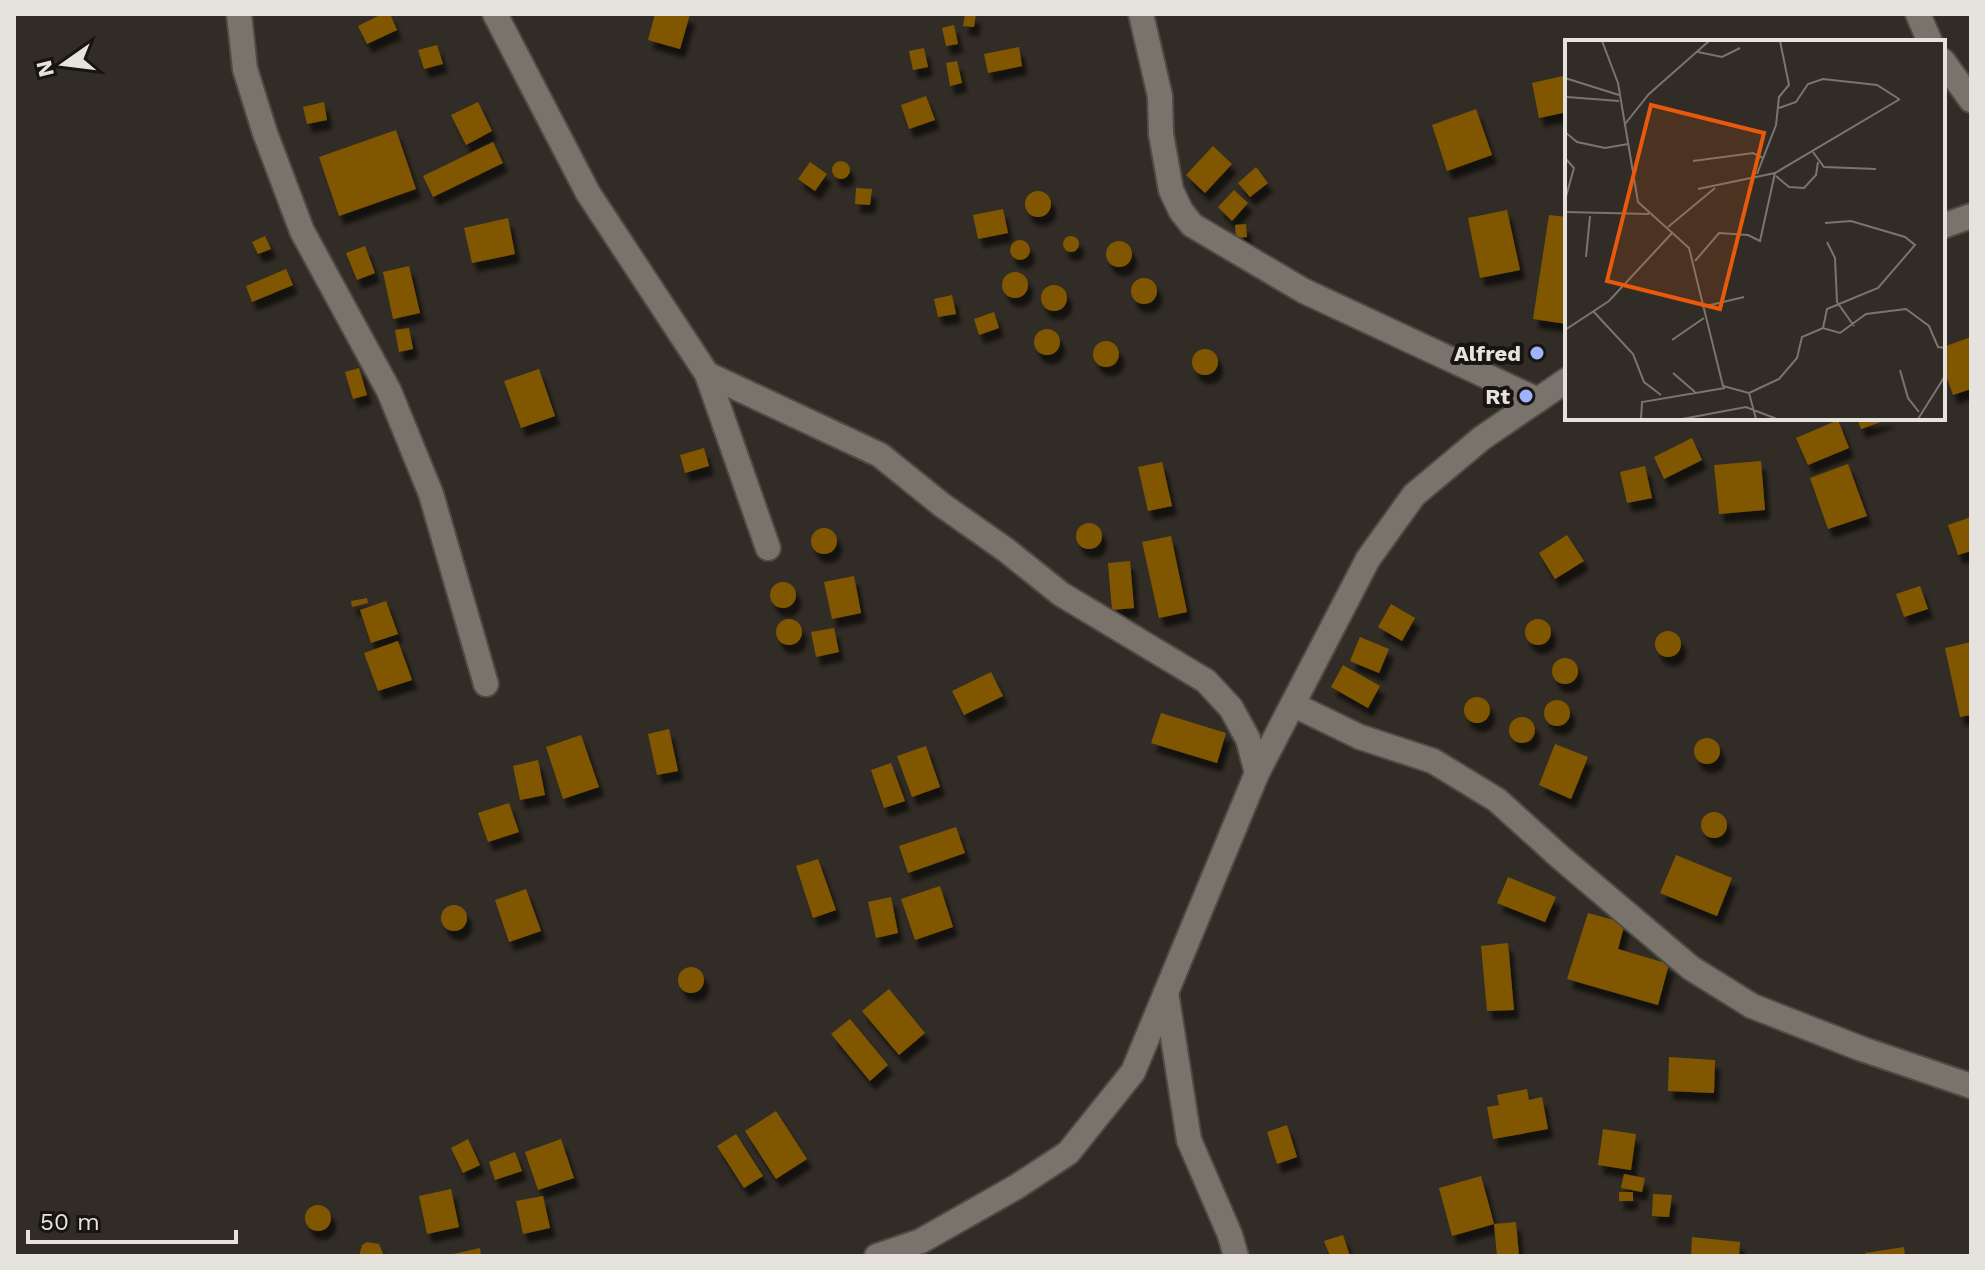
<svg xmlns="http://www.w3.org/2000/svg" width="1985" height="1270" font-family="'Work Sans',sans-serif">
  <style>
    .building { fill: #815704; filter: url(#shadow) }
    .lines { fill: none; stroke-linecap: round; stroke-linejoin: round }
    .street-casing { stroke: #4e4a44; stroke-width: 28 }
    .secondary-casing { stroke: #4e4a44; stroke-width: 28 }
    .street { stroke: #79736b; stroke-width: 24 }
    .secondary { stroke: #79736b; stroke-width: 24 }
    .poi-dot { fill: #a0b3fd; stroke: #171411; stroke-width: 3 }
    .labels { text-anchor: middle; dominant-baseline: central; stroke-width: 8; stroke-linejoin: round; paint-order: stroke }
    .poi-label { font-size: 22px; font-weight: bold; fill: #e6e3de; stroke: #171411; text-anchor: end }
    .inset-road { fill: none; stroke: #79756f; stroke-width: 2 }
    .view { fill: #e8590c; fill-opacity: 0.15; stroke: #e8590c; stroke-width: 4 }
    .inset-edge { fill: none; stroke: #e6e3de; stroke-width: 4 }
  </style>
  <defs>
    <filter id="shadow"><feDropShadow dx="5" dy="9" stdDeviation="2" flood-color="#0009"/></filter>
  </defs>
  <rect width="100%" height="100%" fill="#312c25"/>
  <g class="building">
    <polygon points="382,14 390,14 397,30 367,44 358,26"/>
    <polygon points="655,14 690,14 680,49 648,40"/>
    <polygon points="965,14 976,14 974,27 963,26"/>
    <polygon points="954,25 958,44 946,46 942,28"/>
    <polygon points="437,45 443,64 424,69 418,50"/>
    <polygon points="1019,47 1022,66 988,73 984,54"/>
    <polygon points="924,48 928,67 913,70 909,51"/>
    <polygon points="957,61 962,83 950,86 946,63"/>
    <polygon points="1567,75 1567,112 1539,118 1532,83"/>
    <polygon points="926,96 935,120 909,129 901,105"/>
    <polygon points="324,102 327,120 307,124 303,107"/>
    <polygon points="478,102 492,131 466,145 451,115"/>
    <polygon points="1476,109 1492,155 1447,171 1432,125"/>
    <polygon points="396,130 416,189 339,216 319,157"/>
    <polygon points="493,142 503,163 433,197 423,176"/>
    <polygon points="1213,146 1232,164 1205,193 1186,175"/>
    <circle cx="841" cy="170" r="9"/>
    <polygon points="810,162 827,174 815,191 798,179"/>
    <polygon points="1256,167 1268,183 1250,197 1238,183"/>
    <polygon points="856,188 872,189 870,205 855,204"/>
    <polygon points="1234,190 1248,203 1232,221 1218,207"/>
    <circle cx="1038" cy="204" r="13"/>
    <polygon points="1003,209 1008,233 978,239 973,215"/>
    <polygon points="1507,210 1520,270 1480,278 1468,218"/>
    <polygon points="1549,215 1567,217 1567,324 1533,319"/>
    <polygon points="508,218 515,254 472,263 464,228"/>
    <polygon points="1246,224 1247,237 1236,238 1235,225"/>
    <circle cx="1071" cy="244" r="8"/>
    <polygon points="265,236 271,249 258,254 252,242"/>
    <circle cx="1020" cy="250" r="10"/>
    <circle cx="1119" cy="254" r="13"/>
    <polygon points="365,246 375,273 357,280 346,253"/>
    <polygon points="409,266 420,313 393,319 383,272"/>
    <polygon points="286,269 293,285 252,302 246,286"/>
    <circle cx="1015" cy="285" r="13"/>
    <circle cx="1144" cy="291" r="13"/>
    <circle cx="1054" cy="298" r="13"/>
    <polygon points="952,295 956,314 938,317 934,299"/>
    <polygon points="994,312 999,328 979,335 974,319"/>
    <polygon points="409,328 413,349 399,352 395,330"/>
    <circle cx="1047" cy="342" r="13"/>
    <polygon points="1971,337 1971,389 1953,395 1943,367 1943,347"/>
    <circle cx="1106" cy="354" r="13"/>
    <circle cx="1205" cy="362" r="13"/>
    <polygon points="359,368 367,395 353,399 345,372"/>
    <polygon points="539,369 555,416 521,428 504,381"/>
    <polygon points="1857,418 1892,418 1861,429"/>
    <polygon points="1838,420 1849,448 1808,465 1796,438"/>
    <polygon points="1692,438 1702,460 1664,479 1654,457"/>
    <polygon points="704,448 709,466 685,473 680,455"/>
    <polygon points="1761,461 1765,510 1719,514 1714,465"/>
    <polygon points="1162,462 1172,506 1148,511 1138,467"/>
    <polygon points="1848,464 1867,516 1828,529 1810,478"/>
    <polygon points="1645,466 1652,498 1627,503 1620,472"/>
    <polygon points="1971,517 1971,551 1958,555 1948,525"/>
    <circle cx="1089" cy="536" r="13"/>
    <circle cx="824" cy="541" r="13"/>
    <polygon points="1567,535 1584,561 1555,579 1539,553"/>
    <polygon points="1171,536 1187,612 1159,618 1142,542"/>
    <polygon points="1130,561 1134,608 1112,610 1108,563"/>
    <polygon points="854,576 861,613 832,619 824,582"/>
    <circle cx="783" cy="595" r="13"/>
    <polygon points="1920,586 1928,609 1904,617 1896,594"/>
    <polygon points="367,598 368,603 352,607 351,601"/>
    <polygon points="386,601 398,634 371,643 360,610"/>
    <polygon points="1391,604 1415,618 1402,641 1378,627"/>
    <circle cx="789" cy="632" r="13"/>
    <circle cx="1538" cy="632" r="13"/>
    <polygon points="834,628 839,652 816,657 811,632"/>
    <circle cx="1668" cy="644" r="13"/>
    <polygon points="1360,637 1389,649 1379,673 1350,661"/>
    <polygon points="398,641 412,680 378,691 364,653"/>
    <polygon points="1971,642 1971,715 1960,717 1945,648"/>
    <circle cx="1565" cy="671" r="13"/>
    <polygon points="1343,665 1380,686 1368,708 1331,687"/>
    <polygon points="991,672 1003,696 964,715 952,691"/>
    <circle cx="1477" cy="710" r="13"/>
    <circle cx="1557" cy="713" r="13"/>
    <polygon points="1161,713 1226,733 1217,763 1151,743"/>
    <circle cx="1522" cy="730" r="13"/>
    <polygon points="669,729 678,771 657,775 648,734"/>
    <polygon points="581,735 599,787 563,799 546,747"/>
    <circle cx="1707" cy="751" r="13"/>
    <polygon points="1555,744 1588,757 1571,799 1539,785"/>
    <polygon points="926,746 940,787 912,797 897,756"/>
    <polygon points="538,760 545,795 520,800 513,766"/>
    <polygon points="891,763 905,801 884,808 871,770"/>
    <polygon points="509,803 519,832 488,842 478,813"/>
    <circle cx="1714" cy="825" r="13"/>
    <polygon points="956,827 965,853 908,873 899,846"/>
    <polygon points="1676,855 1732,878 1717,916 1660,893"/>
    <polygon points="818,859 836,910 813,918 796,866"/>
    <polygon points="1508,877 1556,897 1545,922 1497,903"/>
    <polygon points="940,886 953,927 915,940 901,899"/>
    <polygon points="526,889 541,931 509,942 495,900"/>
    <polygon points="891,897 898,933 876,938 868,902"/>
    <circle cx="454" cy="918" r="13"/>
    <polygon points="1588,913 1625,923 1618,949 1669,964 1658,1005 1567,979"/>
    <polygon points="1508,943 1514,1010 1487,1011 1481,946"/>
    <circle cx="691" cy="980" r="13"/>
    <polygon points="889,989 925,1033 899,1055 862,1011"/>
    <polygon points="850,1019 888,1065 870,1081 831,1034"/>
    <polygon points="1669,1057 1715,1060 1714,1093 1668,1091"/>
    <polygon points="1527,1089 1529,1100 1542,1097 1548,1129 1493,1139 1487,1107 1499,1105 1497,1095"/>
    <polygon points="776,1111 807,1159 776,1179 745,1131"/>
    <polygon points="1287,1125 1297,1157 1277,1164 1267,1132"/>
    <polygon points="1603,1129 1636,1134 1631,1170 1598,1165"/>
    <polygon points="736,1134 763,1176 744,1188 717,1146"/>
    <polygon points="468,1139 480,1165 463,1173 451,1148"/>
    <polygon points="561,1139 574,1178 538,1190 525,1152"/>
    <polygon points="515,1152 522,1171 495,1180 489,1162"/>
    <polygon points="1624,1174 1645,1178 1642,1192 1621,1188"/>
    <polygon points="1481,1176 1494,1224 1452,1236 1439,1188"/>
    <polygon points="451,1189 459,1227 427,1234 419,1196"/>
    <rect x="1619" y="1192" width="14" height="9"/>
    <polygon points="1653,1194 1672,1195 1669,1217 1652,1216"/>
    <polygon points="543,1196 550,1228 523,1234 516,1201"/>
    <circle cx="318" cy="1218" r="13"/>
    <polygon points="1516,1222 1519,1256 1497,1256 1494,1224"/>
    <polygon points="1343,1235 1350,1256 1330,1256 1324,1241"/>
    <polygon points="1692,1237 1740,1242 1739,1256 1691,1256"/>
    <polygon points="367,1242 379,1244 384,1256 359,1256 362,1245"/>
    <polygon points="1904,1247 1905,1256 1865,1256 1865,1253"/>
    <polygon points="480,1248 481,1256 449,1256 449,1255"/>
  </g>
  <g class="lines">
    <g class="street-casing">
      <g id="street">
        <polyline points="239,14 245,69 265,133 302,231 389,391 431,494 486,684"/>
        <polyline points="495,14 588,193 707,374 768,548"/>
        <polyline points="1141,14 1160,96 1161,134 1171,190 1181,211 1192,225 1304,291 1538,400"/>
        <polyline points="1918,14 1930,42"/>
        <polyline points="1943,61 1971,100"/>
        <polyline points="707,374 880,455 942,505 1006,550 1061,594 1206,681 1231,708 1248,739 1257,773"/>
        <polyline points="1294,705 1360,737 1433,761 1497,800 1560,857 1691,968 1752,1006 1862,1049 1971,1086"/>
        <polyline points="1166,992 1189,1140 1230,1235 1236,1256"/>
      </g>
    </g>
    <g class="secondary-casing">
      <g id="secondary">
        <polyline points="1943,226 1971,216"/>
        <polyline points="877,1256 921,1241 1016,1187 1068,1153 1133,1072 1257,773 1368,559 1414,495 1482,438 1567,380"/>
      </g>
    </g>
    <use href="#street" class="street"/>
    <use href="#secondary" class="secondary"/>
  </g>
  <g class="poi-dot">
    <circle cx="1537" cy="353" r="8"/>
    <circle cx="1526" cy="396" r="8"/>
  </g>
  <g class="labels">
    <g class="poi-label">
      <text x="1521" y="353">Alfred</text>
      <text x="1510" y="396">Rt</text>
    </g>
  </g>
  <g transform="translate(1565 40)">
    <rect width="380" height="380" fill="#312c25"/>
    <path class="inset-road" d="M37,1L53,43L73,162L124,208L158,346L184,353L191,379M133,12L157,17L175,8M0,38L54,55M2,57L54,61M214,68L231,62L243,44L258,39L312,45L334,59M60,84L84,54L144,1M0,92L12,102L40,108L63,104M248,112L259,127L311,129M0,118L9,128L0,160M128,121L188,113L198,118M192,134L211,85L214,57L224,45L215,1M211,136L224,147L239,148L251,135L253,122M133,149L210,133L335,59M0,172L84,174M103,187L150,148M262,202L270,218L272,262L289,286M21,217L25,176M130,221L154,193L183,195L195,201L210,133M137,267L179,257M29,272L68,314L79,342L96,355M258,288L262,269L313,248L350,205L340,197L286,181L260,183M0,290L44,261L108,192M107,300L139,278M335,330L343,358L354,372M108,333L130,352M184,353L214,339L232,318L237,297L258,288L275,293L301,274L341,269L364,286L373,307L380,308M76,379L77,362L160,348M117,379L181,367L212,379M353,379L380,336"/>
    <path class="view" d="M86,65L199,93L155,269L42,241Z"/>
    <rect width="380" height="380" class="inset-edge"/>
  </g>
  <rect width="1985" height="1270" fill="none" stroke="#e6e3de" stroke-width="32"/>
  <g transform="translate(64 64) rotate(256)" stroke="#171411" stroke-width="6" paint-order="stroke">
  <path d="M0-6L14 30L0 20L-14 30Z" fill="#e6e3de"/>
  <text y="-12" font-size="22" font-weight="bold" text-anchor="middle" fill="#e6e3de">N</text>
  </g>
  <path d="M28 1230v12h208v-12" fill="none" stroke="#e6e3de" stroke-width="4"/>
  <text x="40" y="1230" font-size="24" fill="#e6e3de" stroke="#171411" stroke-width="6" paint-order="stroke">50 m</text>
</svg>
